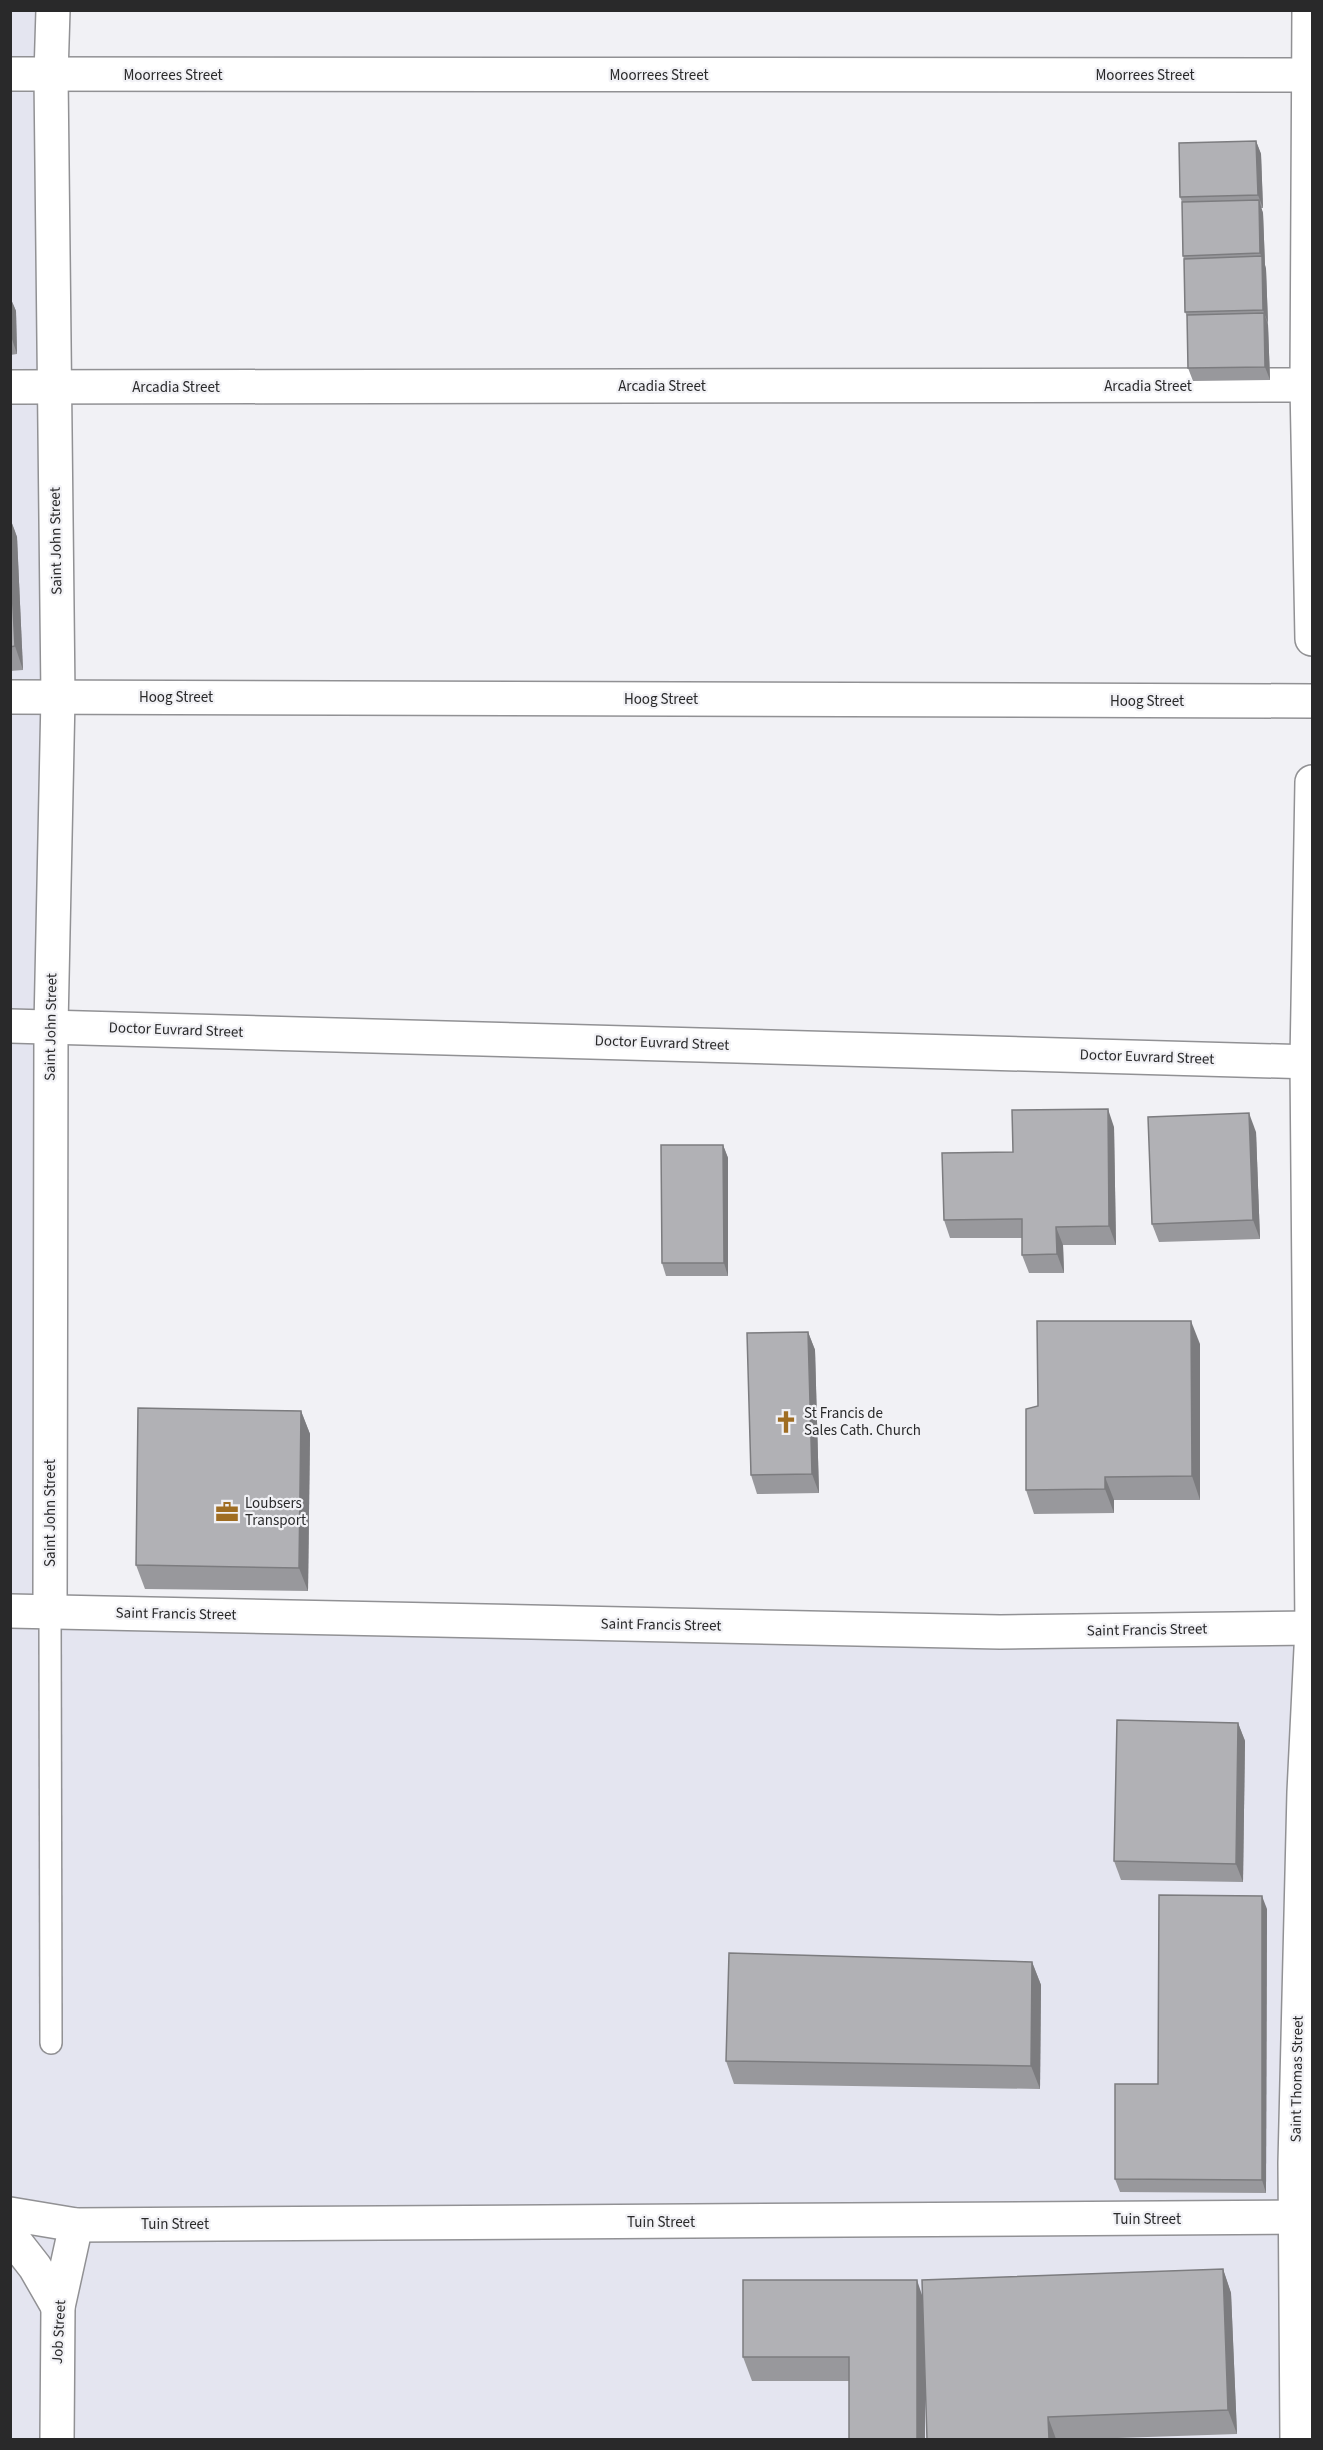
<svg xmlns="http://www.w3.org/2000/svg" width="1323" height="2450" font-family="'Source Sans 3',sans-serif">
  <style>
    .built { fill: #e4e5f0 }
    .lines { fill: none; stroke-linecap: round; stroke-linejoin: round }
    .lane-casing { stroke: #919194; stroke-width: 24 }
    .street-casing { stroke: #919194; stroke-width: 36 }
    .lane { stroke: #fff; stroke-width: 21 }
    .street { stroke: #fff; stroke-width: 33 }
    .wall { fill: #98989c }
    .shaded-wall { fill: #7c7c7f }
    .building { fill: #b1b1b5; stroke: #7c7c7f; stroke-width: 1.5 }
    .labels { text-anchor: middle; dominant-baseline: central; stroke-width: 4.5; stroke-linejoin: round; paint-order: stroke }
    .street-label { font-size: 15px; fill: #29292a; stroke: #f1f1f5 }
    .poi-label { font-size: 15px; fill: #29292a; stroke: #f1f1f5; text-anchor: start }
  </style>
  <rect width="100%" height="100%" fill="#f1f1f5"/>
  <polygon class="built" points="53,10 50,1612 1312,1628 1312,2439 11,2440 10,11"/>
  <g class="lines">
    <g class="lane-casing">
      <polyline id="lane" points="50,1612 51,2043"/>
    </g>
    <g class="street-casing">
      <g id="street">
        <polyline points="1309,10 1307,385 1312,639"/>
        <polyline points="10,74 1308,75"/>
        <polyline points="10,387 1312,385"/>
        <polyline points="10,697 1312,701"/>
        <polyline points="10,1026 1312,1062"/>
        <polyline points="10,1611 1000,1632 1312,1628"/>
        <polyline points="50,1612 51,1026 58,697 51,75 53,10"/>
        <polyline points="10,2214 76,2225 1312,2217"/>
        <polyline points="10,2235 35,2267 58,2307"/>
        <polyline points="57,2440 58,2307 76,2225"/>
        <polyline points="1297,2440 1295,2163 1304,1792 1312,1628 1307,1061 1312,782"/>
      </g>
    </g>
    <use href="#lane" class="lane"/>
    <use href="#street" class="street"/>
  </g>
  <g class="wall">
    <polygon points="1256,141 1261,154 1263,208 1261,208 1263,213 1265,265 1266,269 1270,380 1193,381 1188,368 1187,316 1185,312 1184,259 1183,256 1182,202 1180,197"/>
    <polygon points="10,297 16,311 17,354 10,355"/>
    <polygon points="10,518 17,537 23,670 10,671"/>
    <polygon points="1114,1127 1116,1245 1063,1245 1064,1273 1029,1273 1022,1255 1022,1238 950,1238 944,1220 1013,1152"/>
    <polygon points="1256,1132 1260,1239 1159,1242 1152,1224"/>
    <polygon points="723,1145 728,1158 728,1276 666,1276 662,1263"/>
    <polygon points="808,1332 815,1350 819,1493 757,1494 751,1475"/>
    <polygon points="1200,1344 1200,1500 1114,1500 1114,1513 1034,1514 1026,1490 1038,1406"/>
    <polygon points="301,1411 310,1434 308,1591 145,1589 136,1565"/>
    <polygon points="1238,1723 1245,1741 1243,1882 1121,1880 1114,1861"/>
    <polygon points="1267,1909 1266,2193 1120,2192 1115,2179 1158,2084"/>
    <polygon points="1032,1962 1041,1985 1040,2089 734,2084 726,2061"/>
    <polygon points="1223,2269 1231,2293 1237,2434 1088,2439 927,2439 925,2384 925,2439 849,2439 849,2381 752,2381 743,2357 922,2295"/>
  </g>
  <g class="shaded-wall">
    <polygon points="1256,141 1261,154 1263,208 1258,195"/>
    <polygon points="1259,200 1263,213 1265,265 1266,269 1268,323 1263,310 1262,258 1260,253"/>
    <polygon points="10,297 16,311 17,354 11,336"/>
    <polygon points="1264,313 1268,325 1270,380 1265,367"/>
    <polygon points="10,518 17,537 23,670 15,646 10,552"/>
    <polygon points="1108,1109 1114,1127 1116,1245 1109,1226"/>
    <polygon points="1249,1113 1256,1132 1260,1239 1253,1220"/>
    <polygon points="723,1145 728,1158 728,1276 724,1263"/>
    <polygon points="1056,1227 1063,1245 1064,1273 1057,1254"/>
    <polygon points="1191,1321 1200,1344 1200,1500 1192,1476"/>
    <polygon points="808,1332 815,1350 819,1493 812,1474"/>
    <polygon points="301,1411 310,1434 308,1591 299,1568"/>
    <polygon points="1105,1477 1114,1500 1114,1513 1105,1489"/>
    <polygon points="1238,1723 1245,1741 1243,1882 1236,1864"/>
    <polygon points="1262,1896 1267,1909 1266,2193 1262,2180"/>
    <polygon points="1032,1962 1041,1985 1040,2089 1031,2066"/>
    <polygon points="1223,2269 1231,2293 1237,2434 1228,2410"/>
    <polygon points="917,2280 925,2304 925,2439 917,2439"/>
    <polygon points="1048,2417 1056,2439 1049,2439"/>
  </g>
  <g class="building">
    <polygon points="1256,141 1258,195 1180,197 1179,143"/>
    <polygon points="1259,200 1260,253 1183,256 1182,202"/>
    <polygon points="1262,256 1263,310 1185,312 1184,259"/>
    <polygon points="1264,313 1265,367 1188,368 1187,315"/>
    <polygon points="10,552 15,646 10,647"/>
    <polygon points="1108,1109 1109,1226 1056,1227 1057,1254 1022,1255 1022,1219 944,1220 942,1153 1013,1152 1012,1110"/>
    <polygon points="1249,1113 1253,1220 1152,1224 1148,1117"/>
    <polygon points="661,1145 723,1145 724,1263 662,1263"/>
    <polygon points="1037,1321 1191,1321 1192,1476 1105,1477 1105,1489 1026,1490 1026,1409 1038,1406"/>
    <polygon points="808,1332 812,1474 751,1475 747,1333"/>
    <polygon points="138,1408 301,1411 299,1568 136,1565"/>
    <polygon points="1117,1720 1238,1723 1236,1864 1114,1861"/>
    <polygon points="1159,1895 1262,1896 1262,2180 1115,2179 1115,2084 1158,2084"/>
    <polygon points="729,1953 1032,1962 1031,2066 726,2061"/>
    <polygon points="1223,2269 1228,2410 1048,2417 1049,2439 927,2439 922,2280"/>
    <polygon points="743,2280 917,2280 917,2439 849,2439 849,2357 743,2357"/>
  </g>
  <defs>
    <g id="church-bare" transform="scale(1.8)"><path d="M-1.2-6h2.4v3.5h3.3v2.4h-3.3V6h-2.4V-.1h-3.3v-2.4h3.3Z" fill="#9f6d23" stroke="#f1f1f5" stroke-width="2.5" paint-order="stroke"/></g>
    <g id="office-bare" transform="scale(1.8)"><path d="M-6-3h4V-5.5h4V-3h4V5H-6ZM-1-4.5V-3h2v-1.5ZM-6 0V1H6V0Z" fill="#9f6d23" stroke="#f1f1f5" stroke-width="2.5" paint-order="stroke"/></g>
  </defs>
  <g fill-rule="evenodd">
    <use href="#church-bare" x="786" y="1422"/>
    <use href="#office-bare" x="227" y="1512"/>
  </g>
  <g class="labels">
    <g class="street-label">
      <text x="173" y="75">Moorrees Street</text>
      <text x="659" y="75">Moorrees Street</text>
      <text x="1145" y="75">Moorrees Street</text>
      <text x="662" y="386">Arcadia Street</text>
      <text x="1148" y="386">Arcadia Street</text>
      <text x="176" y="387">Arcadia Street</text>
      <text transform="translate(56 541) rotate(-91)">Saint John Street</text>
      <text x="176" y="697">Hoog Street</text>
      <text x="661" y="699">Hoog Street</text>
      <text x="1147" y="701">Hoog Street</text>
      <text transform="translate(51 1027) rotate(-89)">Saint John Street</text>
      <text transform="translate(176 1030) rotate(2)">Doctor Euvrard Street</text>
      <text transform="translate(662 1043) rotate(2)">Doctor Euvrard Street</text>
      <text transform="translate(1147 1057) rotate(2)">Doctor Euvrard Street</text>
      <text transform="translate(50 1513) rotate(-90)">Saint John Street</text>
      <text transform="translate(176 1614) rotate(1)">Saint Francis Street</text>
      <text transform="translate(661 1625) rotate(1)">Saint Francis Street</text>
      <text transform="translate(1147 1630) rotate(-1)">Saint Francis Street</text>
      <text transform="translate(1297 2079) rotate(-89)">Saint Thomas Street</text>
      <text x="1147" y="2219">Tuin Street</text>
      <text x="661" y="2222">Tuin Street</text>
      <text x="175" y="2224">Tuin Street</text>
      <text transform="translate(59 2332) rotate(-87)">Job Street</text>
    </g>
    <g class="poi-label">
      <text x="804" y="1413">St Francis de<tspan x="804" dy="17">Sales Cath. Church</tspan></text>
      <text x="245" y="1503">Loubsers<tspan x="245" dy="17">Transport</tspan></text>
    </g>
  </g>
  <rect width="1323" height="2450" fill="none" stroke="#29292a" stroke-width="24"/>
</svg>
